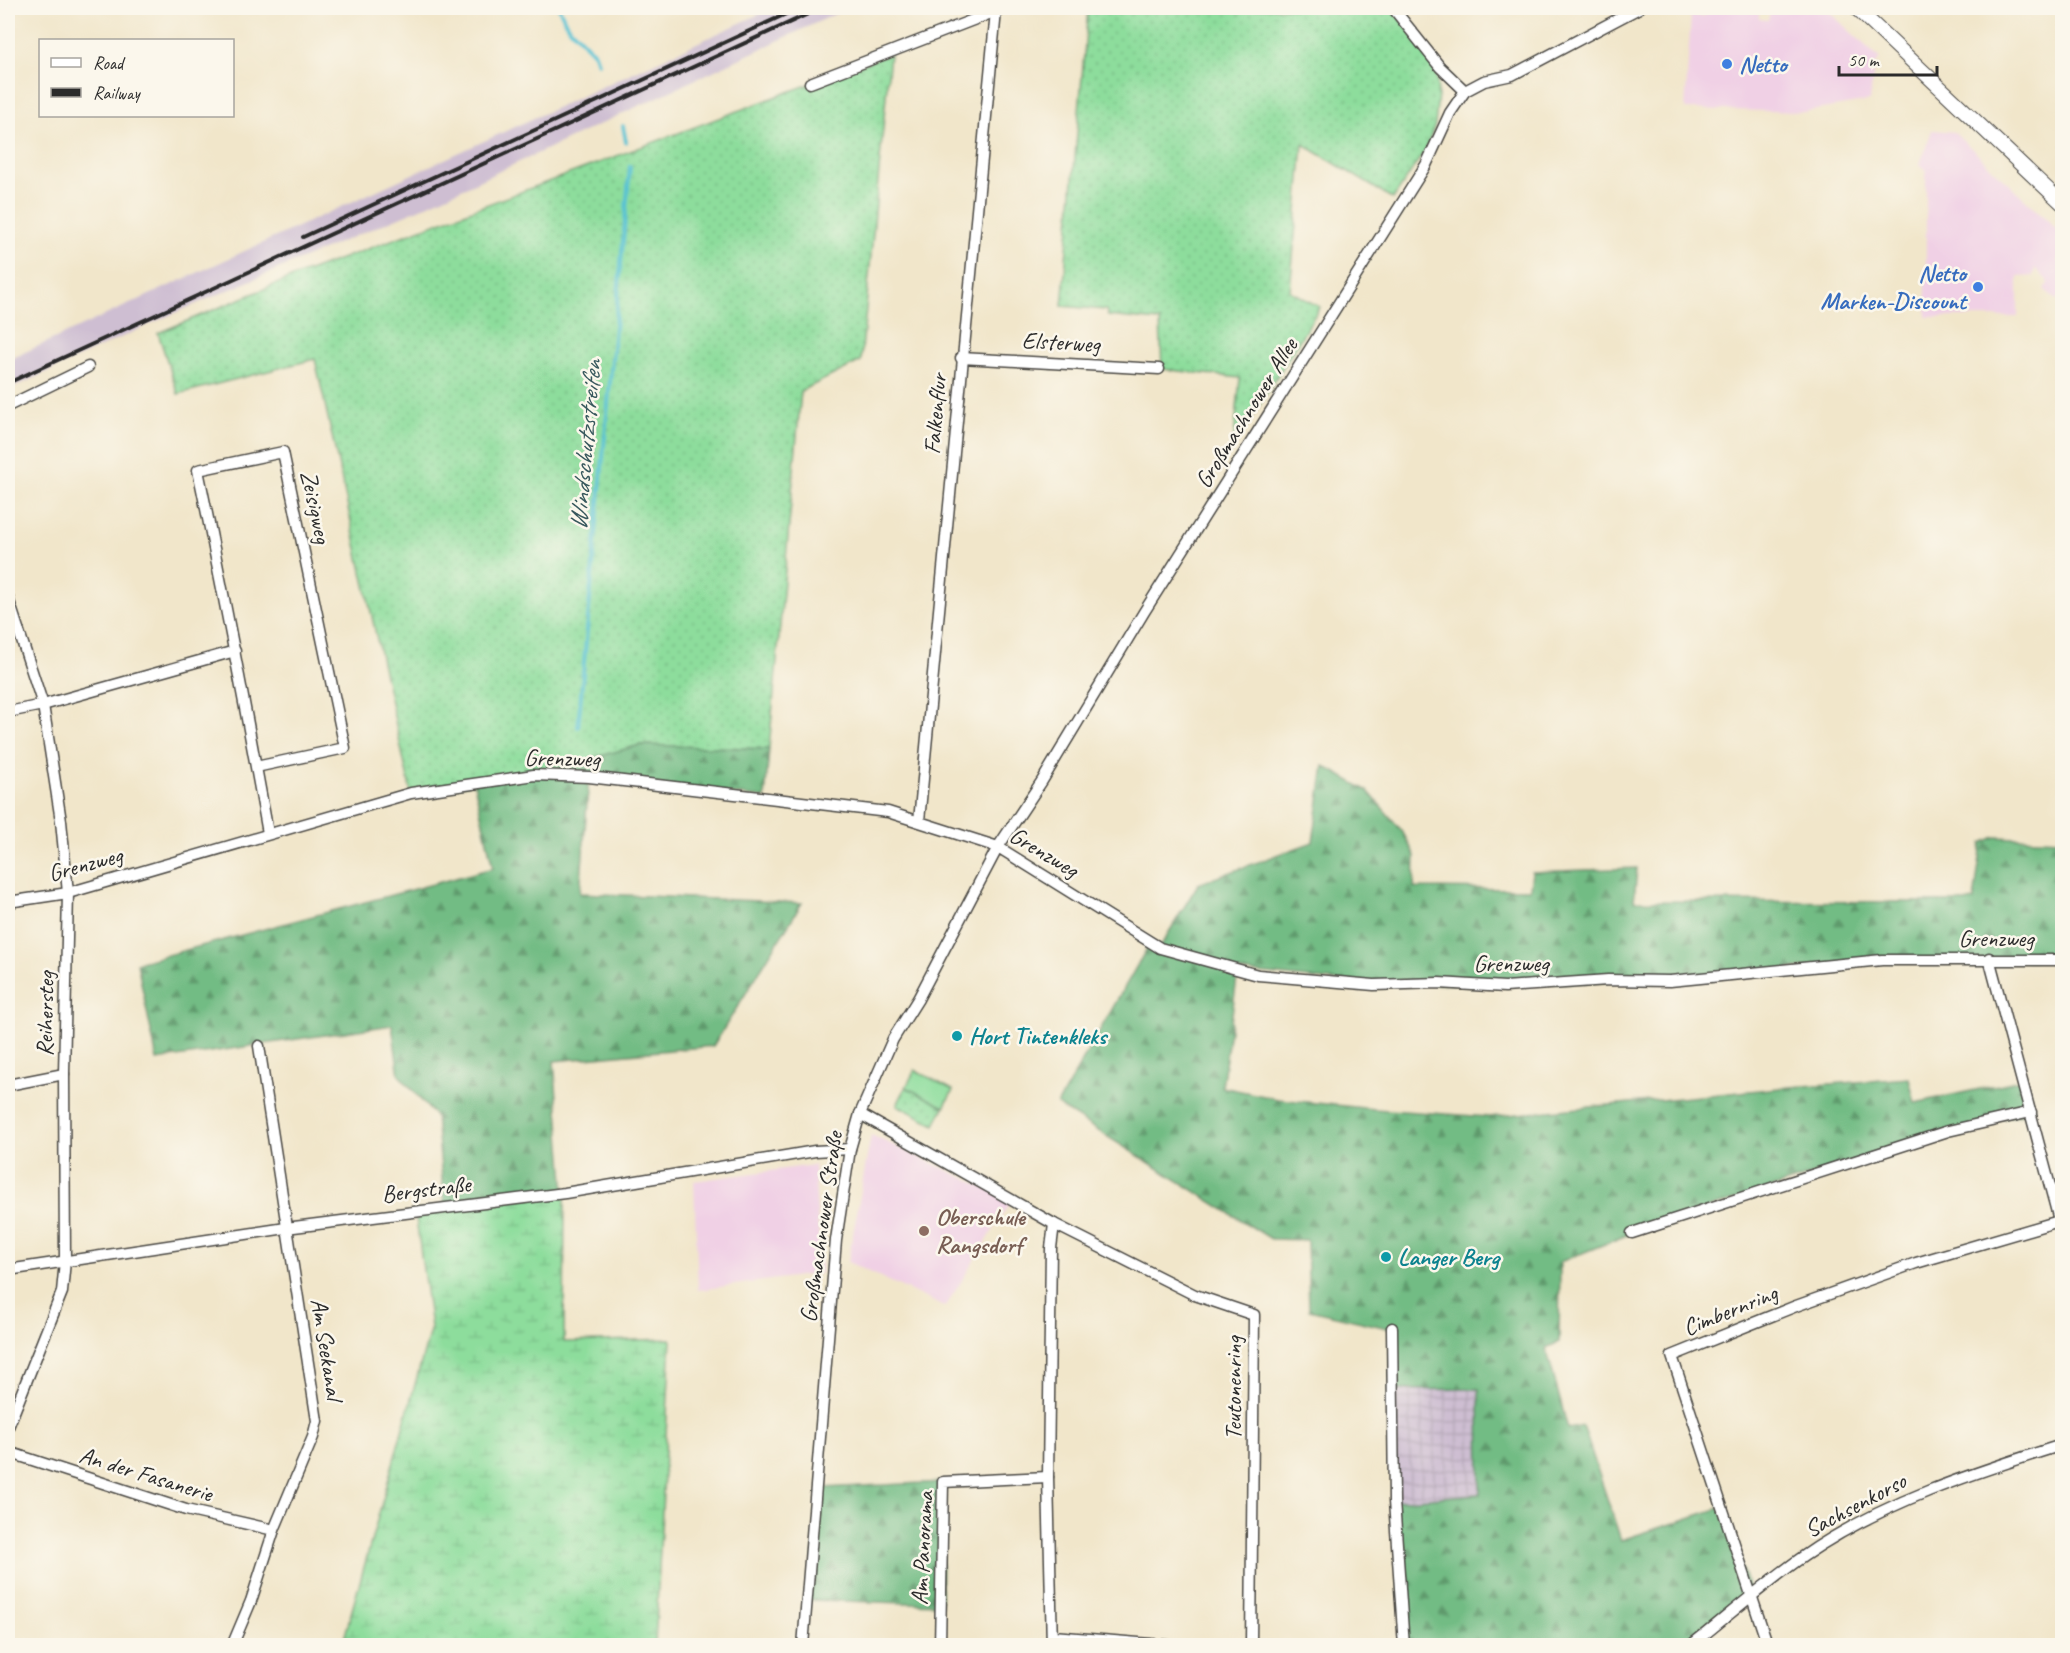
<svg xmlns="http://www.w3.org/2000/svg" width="2070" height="1653" font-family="Caveat,sans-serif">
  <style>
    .built { fill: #f0d0e5 }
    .industrial { fill: url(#industrial-grid) }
    .railway { fill: #cebed2 }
    .grass { fill: url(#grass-dots); stroke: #5c8464; stroke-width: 1.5 }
    .forest { fill: url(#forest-firs); stroke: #4e7458; stroke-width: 1.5 }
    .wetland { fill: url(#wetland-marsh); stroke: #5c8464; stroke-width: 1.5 }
    .garden { fill: #8ddd9c; stroke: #5c8464; stroke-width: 1.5 }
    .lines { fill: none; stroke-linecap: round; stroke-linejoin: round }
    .stream { stroke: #58c2d3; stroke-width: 4 }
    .minor-casing { stroke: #494743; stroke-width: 13 }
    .tertiary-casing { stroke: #494743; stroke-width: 16 }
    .minor { stroke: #fff; stroke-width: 10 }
    .tertiary { stroke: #fff; stroke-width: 14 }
    .rail { stroke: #2b2b2b; stroke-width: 4 }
    .shop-dot { fill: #3f7fe0; stroke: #fbf7ec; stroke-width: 2 }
    .culture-dot { fill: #0f9aa8; stroke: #fbf7ec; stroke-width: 2 }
    .education-dot { fill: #8d6e63; stroke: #fbf7ec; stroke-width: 2 }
    .labels { text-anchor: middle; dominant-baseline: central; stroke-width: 5; stroke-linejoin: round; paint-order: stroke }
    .shop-label { font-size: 24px; font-weight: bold; fill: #366cbe; stroke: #fbf7ec; text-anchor: start }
    .street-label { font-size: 24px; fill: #2b2b2b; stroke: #fbf7ec }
    .culture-label { font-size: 24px; font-weight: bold; fill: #0d838f; stroke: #fbf7ec; text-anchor: start }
    .education-label { font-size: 24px; font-weight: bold; fill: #785e54; stroke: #fbf7ec; text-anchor: start }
    .water-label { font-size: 26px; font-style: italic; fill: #38585d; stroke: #fbf7ec }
  </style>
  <defs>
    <pattern id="industrial-grid" width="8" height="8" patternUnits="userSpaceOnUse" patternTransform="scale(1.5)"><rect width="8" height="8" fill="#cebed2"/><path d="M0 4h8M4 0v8" fill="none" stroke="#b1a3b4"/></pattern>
    <pattern id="grass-dots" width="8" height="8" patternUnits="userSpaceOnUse" patternTransform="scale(1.5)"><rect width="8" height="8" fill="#8ddd9c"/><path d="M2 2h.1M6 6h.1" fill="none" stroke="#7abe87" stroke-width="1.8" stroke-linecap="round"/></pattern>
    <pattern id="forest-firs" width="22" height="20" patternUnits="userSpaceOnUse" patternTransform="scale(1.5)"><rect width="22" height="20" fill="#72bc84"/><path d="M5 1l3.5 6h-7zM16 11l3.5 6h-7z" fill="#5e996c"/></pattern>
    <pattern id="wetland-marsh" width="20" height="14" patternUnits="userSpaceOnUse" patternTransform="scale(1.5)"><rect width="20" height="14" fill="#8ddd9c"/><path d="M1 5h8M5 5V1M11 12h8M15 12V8" fill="none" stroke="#7abe87"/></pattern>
  </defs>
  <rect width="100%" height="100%" fill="#fbf7ec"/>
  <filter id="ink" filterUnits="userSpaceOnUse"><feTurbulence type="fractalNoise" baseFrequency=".0167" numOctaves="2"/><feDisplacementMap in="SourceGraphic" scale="12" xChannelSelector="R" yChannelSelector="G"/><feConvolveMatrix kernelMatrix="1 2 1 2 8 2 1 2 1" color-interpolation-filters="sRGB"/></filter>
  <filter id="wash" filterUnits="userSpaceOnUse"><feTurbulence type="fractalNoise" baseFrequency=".008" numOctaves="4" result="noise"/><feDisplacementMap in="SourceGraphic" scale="24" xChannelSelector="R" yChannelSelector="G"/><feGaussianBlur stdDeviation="1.35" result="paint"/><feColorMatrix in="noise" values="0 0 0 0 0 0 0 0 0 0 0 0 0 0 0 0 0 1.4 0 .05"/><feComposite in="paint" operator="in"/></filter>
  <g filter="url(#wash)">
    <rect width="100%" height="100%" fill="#f1e6ca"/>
    <g class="built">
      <polygon points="1705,8 1759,9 1759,19 1768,20 1771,8 1825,8 1880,59 1874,65 1870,101 1804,112 1685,109 1691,15 1704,16"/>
      <polygon points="1932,130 1954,132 2062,234 2062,254 2057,261 2062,265 2062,294 2057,300 2044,289 2049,282 2035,268 2033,276 2018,277 2018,317 1926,317 1926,170 1920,164"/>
      <polygon points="871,1135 1012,1200 945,1307 848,1262"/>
      <polygon points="814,1165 821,1273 698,1290 694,1181"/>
    </g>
    <polygon class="industrial" points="1479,1389 1480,1494 1394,1501 1391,1390"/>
    <polygon class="railway" points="773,8 848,8 423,207 161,319 8,390 8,360"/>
    <g class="grass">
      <polygon points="1088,8 1393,8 1436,69 1438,95 1435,125 1426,149 1393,199 1303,144 1290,291 1320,307 1233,448 1240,378 1162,369 1160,321 1108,316 1106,310 1062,306"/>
      <polygon points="890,54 861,361 801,391 769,749 640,745 534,775 411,793 315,359 178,394 158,333 298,275"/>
      <polygon points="906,1087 944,1107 935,1125 897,1105"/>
    </g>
    <g class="forest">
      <polygon points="640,745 769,749 765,798 589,777 580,893 802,903 713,1046 554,1061 565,1193 445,1208 436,1117 399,1075 392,1025 157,1060 137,963 493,868 474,783 534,774"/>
      <polygon points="1324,766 1368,791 1402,831 1415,856 1414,888 1530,889 1532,872 1637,868 1634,901 1965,902 1974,900 1982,843 1995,837 2062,840 2062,960 1882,960 1670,981 1374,985 1238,971 1222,1087 1278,1099 1374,1109 1489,1117 1790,1087 1909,1078 1915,1103 2022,1080 2031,1112 1948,1131 1632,1233 1560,1262 1559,1342 1546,1348 1568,1429 1583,1426 1621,1540 1720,1508 1752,1597 1690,1645 1404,1645 1394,1501 1480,1494 1479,1389 1391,1390 1392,1329 1309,1310 1307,1240 1271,1239 1057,1105 1150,943 1160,947 1198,884 1313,842"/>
      <polygon points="943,1482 941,1604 808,1600 822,1488"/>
    </g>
    <polygon class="wetland" points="565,1193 564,1342 671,1339 655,1645 342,1646 431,1327 415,1211"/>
    <polygon class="garden" points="915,1070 953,1090 944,1107 906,1087"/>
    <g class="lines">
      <g class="stream">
        <polyline points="559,8 567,25 595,54 598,63"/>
        <polyline points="623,126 626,142"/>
        <polyline points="578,727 630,166"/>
      </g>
    </g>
  </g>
  <g filter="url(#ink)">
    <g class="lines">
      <g class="minor-casing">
        <g id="minor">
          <polyline points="1393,8 1440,67 1465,91"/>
          <polyline points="810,83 1004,8"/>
          <polyline points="1465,91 1484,81 1512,75 1639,8"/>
          <polyline points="961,358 1159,369"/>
          <polyline points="8,406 88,367"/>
          <polyline points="8,598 43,705 61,821 68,893 64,1074 65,1261 62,1292 8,1427"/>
          <polyline points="8,712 43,705 235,651"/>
          <path d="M256,767L345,748L283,452L198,470C223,590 246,711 268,833"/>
          <polyline points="919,821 996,11"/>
          <polyline points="8,902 68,893 411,793 534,775 589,777 888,812 998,847 1160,948 1258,975 1374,985 1439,983 1505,987 1608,980 1670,981 1882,960 2062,960"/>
          <polyline points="1989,958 2062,1231"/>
          <polyline points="8,1085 64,1074"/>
          <polyline points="860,1114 1054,1224 1195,1295 1254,1315 1251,1646"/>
          <polyline points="1632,1233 1948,1131 2031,1112"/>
          <polyline points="8,1270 286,1228 565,1193 815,1151 850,1149"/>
          <polyline points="1392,1328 1394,1501 1404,1646"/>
          <polyline points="8,1452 186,1510 274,1530"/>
          <polyline points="1053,1636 1175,1646"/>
          <polyline points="232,1646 251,1601 274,1530 313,1437 317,1421 259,1046"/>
          <polyline points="803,1646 836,1240 850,1149 860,1114 893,1039 918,999 998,847 1042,781 1144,612 1426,165 1450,113 1465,91"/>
          <polyline points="940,1646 943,1482 1048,1477"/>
          <polyline points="1052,1646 1048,1477 1051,1248 1054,1224"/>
          <path d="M1690,1646C1728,1616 1765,1583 1804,1556C1882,1502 1973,1473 2062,1445"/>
          <polyline points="1768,1646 1672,1356 1796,1306 1916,1263 2059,1221"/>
        </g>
      </g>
      <g class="tertiary-casing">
        <polyline id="tertiary" points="1856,8 2062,203"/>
      </g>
      <use href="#minor" class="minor"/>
      <use href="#tertiary" class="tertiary"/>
      <g class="rail">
        <polyline points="303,237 799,8"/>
        <polyline points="8,383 821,8"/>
      </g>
    </g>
  </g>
  <g class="shop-dot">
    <circle cx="1727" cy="64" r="6"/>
    <circle cx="1978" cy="287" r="6"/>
  </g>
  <g class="culture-dot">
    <circle cx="957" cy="1036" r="6"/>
    <circle cx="1386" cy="1257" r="6"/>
  </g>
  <circle class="education-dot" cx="924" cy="1231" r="6"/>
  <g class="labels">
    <g class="shop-label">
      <text x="1739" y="64">Netto</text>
      <text x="1966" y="273" text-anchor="end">Netto<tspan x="1966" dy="28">Marken-Discount</tspan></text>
    </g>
    <g class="street-label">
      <text transform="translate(1061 342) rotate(3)">Elsterweg</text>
      <text transform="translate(1246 413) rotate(-58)">Großmachnower Allee</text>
      <text transform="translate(935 414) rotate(-85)">Falkenflur</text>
      <text transform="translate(316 507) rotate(78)">Zeisigweg</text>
      <text transform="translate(562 758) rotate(1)">Grenzweg</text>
      <text transform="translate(1044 852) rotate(31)">Grenzweg</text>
      <text transform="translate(85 864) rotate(-15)">Grenzweg</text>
      <text x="1996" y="938">Grenzweg</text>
      <text x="1511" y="963">Grenzweg</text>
      <text transform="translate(45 1014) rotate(-89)">Reihersteg</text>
      <text transform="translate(426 1189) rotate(-7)">Bergstraße</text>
      <text transform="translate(821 1227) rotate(-82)">Großmachnower Straße</text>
      <text transform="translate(1730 1310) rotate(-22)">Cimbernring</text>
      <text transform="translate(327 1349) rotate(81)">Am Seekanal</text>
      <text transform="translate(1233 1388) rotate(-90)">Teutonenring</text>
      <text transform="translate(146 1474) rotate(17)">An der Fasanerie</text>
      <text transform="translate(1855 1505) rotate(-28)">Sachsenkorso</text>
      <text transform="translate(922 1548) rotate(-87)">Am Panorama</text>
    </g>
    <g class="culture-label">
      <text x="969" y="1036">Hort Tintenkleks</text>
      <text x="1398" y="1257">Langer Berg</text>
    </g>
    <g class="education-label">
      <text x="936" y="1217">Oberschule<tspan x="936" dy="28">Rangsdorf</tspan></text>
    </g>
    <g class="water-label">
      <text transform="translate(585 445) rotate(-85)">Windschutzstreifen</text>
    </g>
  </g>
  <rect width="2070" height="1653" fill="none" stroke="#fbf7ec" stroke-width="30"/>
  <rect x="39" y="39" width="195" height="78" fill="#fbf7ec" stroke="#a8a59f" stroke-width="1.5"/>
  <rect x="51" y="58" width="30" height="9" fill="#ffffff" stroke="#a8a59f" stroke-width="1.5"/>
  <text x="93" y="69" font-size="18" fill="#2b2b2b">Road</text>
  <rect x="51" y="88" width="30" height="9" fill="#2b2b2b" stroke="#a8a59f" stroke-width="1.5"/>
  <text x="93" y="99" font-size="18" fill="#2b2b2b">Railway</text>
  <path d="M1839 66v9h98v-9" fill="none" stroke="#2b2b2b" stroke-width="3"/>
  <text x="1848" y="66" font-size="18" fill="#2b2b2b" stroke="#fbf7ec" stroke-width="4.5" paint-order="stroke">50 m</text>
</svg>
